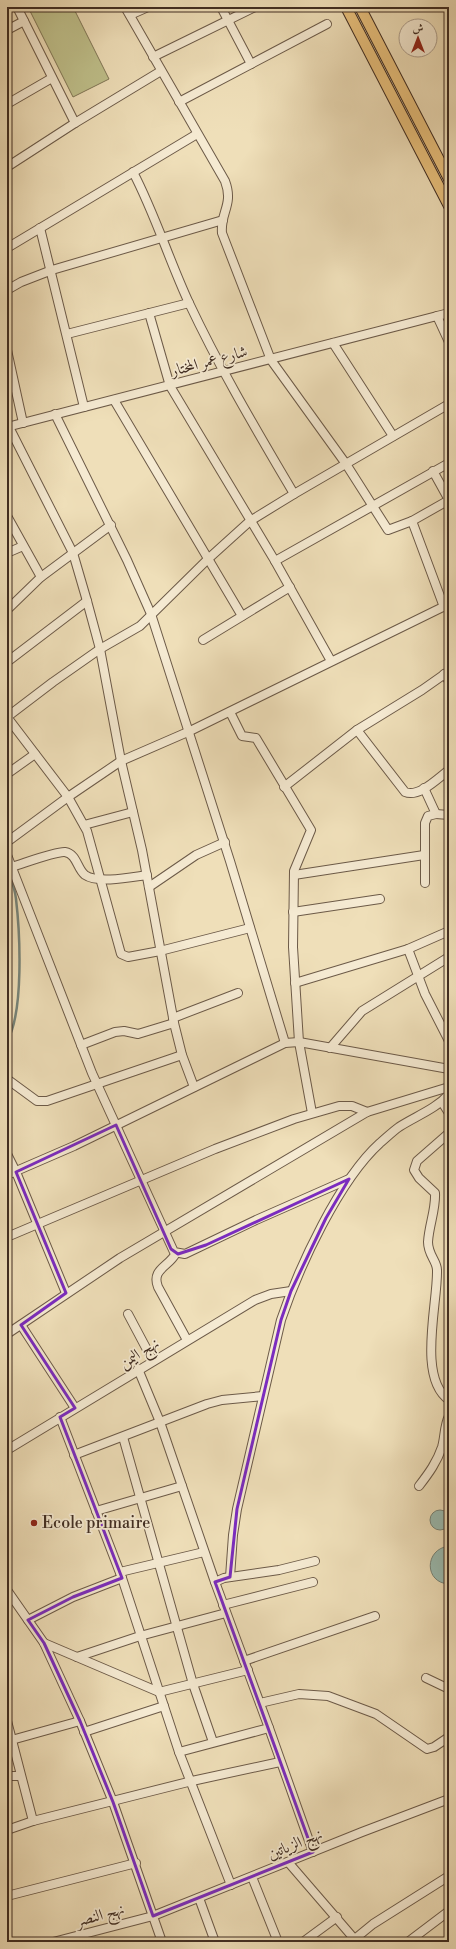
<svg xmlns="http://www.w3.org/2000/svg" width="456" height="1949" font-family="'Libre Bodoni',Amiri,serif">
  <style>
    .park { fill: #bfc08b; stroke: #807656 }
    .water { fill: #9abcb2; stroke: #768378 }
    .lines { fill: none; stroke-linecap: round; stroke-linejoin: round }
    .stream { stroke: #768378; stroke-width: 2.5 }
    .minor-casing { stroke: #6c5a48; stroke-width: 10 }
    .major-casing { stroke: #402d22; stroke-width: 12 }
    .minor { stroke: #f5ead2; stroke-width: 8 }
    .major { stroke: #e8c07c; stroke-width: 10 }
    .marked { fill: none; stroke: #7b2cbf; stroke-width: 3; stroke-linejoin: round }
    .poi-dot { fill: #8f2418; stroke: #f5ead2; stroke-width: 1.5 }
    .labels { text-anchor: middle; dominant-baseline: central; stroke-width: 3.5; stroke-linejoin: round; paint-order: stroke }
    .street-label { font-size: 16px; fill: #402d22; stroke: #f5ead2 }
    .poi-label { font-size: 16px; fill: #402d22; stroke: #f5ead2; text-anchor: start }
  </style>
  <rect width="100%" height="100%" fill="#efdfb9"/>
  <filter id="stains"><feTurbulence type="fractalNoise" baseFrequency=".005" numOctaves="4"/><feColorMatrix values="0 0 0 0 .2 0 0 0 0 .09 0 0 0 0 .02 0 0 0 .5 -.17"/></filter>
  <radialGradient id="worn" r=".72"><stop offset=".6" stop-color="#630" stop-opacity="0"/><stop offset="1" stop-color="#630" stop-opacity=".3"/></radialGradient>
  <polygon class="park" points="28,7 73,7 109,79 73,97"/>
  <g class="water">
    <circle cx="440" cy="1520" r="10"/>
    <path d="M449,1546V1584C424,1583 424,1549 449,1546Z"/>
  </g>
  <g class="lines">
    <path class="stream" d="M7,867C11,878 15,888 16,899C20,933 24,1013 7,1041"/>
    <g class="minor-casing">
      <g id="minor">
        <polyline points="17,7 75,123 161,71"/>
        <path d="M125,7L225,181C234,205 220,212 222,233L271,360L346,464L388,530L412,521L449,500"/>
        <polyline points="221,7 251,64"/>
        <polyline points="130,15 148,7"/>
        <polyline points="7,30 24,21"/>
        <polyline points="153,57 255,7"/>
        <polyline points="179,102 327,24"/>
        <polyline points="7,104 52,78"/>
        <polyline points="7,167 75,123"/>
        <path d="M133,172C155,214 169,260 189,303C220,369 257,431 294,494"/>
        <polyline points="40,228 84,407"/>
        <polyline points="7,248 197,134"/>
        <polyline points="7,290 21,282 52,270 223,220"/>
        <polyline points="149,313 170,386 275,561 331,661"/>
        <polyline points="437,316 449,313"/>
        <polyline points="67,334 189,303"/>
        <polyline points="333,343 393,436"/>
        <polyline points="7,350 23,423"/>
        <polyline points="114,400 242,616"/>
        <polyline points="55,414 127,560 151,614 230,861 285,1043"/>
        <polyline points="7,427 437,316 449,342"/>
        <polyline points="9,427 73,553 87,601 100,649 121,761 142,850 174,1023 182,1055 194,1087"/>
        <polyline points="433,471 449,500"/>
        <polyline points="7,516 41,577"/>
        <polyline points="412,521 444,607"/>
        <polyline points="7,553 23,546"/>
        <polyline points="275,561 449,463"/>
        <polyline points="7,610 41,577 111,525"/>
        <polyline points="203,640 290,587"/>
        <polyline points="7,662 87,601"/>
        <polyline points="444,674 449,681"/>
        <polyline points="230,712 242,736 256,738 311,830 294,871 293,947 299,1042 312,1113"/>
        <polyline points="7,717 53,682 100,649 140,626 208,559 250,521 294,494 449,404"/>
        <polyline points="7,717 68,797 87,831 121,954 128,957 160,951 250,928"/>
        <path d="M357,730L405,792C419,798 438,778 449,770"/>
        <polyline points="7,774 35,754"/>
        <polyline points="284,787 357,730 422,690 449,671"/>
        <polyline points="424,788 436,814 428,816 425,823 425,883"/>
        <polyline points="436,814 449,815"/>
        <polyline points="84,825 133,812"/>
        <polyline points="7,842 68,797 121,761 190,731 449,604"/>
        <polyline points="7,855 92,1073 174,1252 185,1254 256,1220 349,1179"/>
        <path d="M11,867C22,864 56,851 65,852C77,854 77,869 85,875C98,884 132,877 147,875"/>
        <polyline points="294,875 424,855"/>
        <polyline points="149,887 196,855 225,842"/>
        <polyline points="293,912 380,899"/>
        <polyline points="408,949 425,994 449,1041"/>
        <polyline points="295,983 408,949 449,931"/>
        <polyline points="173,1018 238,993"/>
        <polyline points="81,1045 115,1032 124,1031 138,1034 174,1023"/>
        <polyline points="330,1048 362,1011 449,957"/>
        <polyline points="7,1079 37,1101 47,1101 182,1055"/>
        <polyline points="442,1102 449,1113"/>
        <path d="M449,1133L417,1161L414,1170L419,1178L435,1193C436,1209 429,1225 428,1242C428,1255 437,1261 437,1270C438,1303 417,1378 449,1400"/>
        <polyline points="7,1154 16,1172 66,1293"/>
        <polyline points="7,1175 74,1146 285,1043 299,1042 449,1069"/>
        <polyline points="7,1237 215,1149 294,1119 339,1106 352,1106 367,1112"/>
        <path d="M176,1253C169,1267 151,1269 158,1287L187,1340"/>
        <polyline points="128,1314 153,1361"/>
        <polyline points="21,1325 75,1408"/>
        <polyline points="7,1334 120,1258 367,1112 449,1087"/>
        <polyline points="138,1369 160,1422 215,1582 269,1728 313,1852"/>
        <polyline points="60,1417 122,1578 179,1752 231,1885"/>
        <polyline points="123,1437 193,1684 213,1742"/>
        <polyline points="7,1450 255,1300 271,1294 291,1291"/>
        <polyline points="74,1455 207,1404 222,1400 263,1396"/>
        <path d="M419,1486C429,1473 437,1462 442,1447C445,1437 444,1426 449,1416"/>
        <polyline points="96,1511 182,1486"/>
        <polyline points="120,1572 204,1552"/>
        <path d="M230,1577L233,1535L237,1509L281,1320C299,1267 339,1180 380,1143C386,1138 392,1132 399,1127C416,1116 436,1109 449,1094"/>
        <polyline points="215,1582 224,1578 279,1570 315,1561"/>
        <polyline points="7,1590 44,1643 80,1721 113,1802 162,1942"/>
        <polyline points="223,1605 313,1582"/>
        <polyline points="28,1620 73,1597 122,1578"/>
        <polyline points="44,1643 159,1692 248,1670"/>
        <polyline points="77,1657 140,1636 226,1613"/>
        <polyline points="244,1661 375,1616"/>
        <polyline points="426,1678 449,1689"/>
        <polyline points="260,1703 299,1694 328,1696 376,1714 427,1749 434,1747 449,1737"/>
        <polyline points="7,1721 33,1821"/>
        <polyline points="84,1732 164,1706"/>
        <polyline points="8,1741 80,1721"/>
        <polyline points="179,1752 269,1728"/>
        <polyline points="7,1776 20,1776"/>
        <polyline points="7,1830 33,1821 192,1781 280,1762"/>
        <polyline points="288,1862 357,1942"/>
        <polyline points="252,1877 278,1942"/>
        <polyline points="7,1896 136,1863"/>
        <polyline points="199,1898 215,1942"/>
        <polyline points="53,1942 153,1916 362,1832 449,1799"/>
        <polyline points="303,1942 337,1917"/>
        <polyline points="351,1942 373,1924 449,1876"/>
        <polyline points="408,1942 449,1911"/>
      </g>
    </g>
    <g class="major-casing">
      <g id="major">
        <polyline points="346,7 449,206"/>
        <polyline points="360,7 449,179"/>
      </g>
    </g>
    <use href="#minor" class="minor"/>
    <use href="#major" class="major"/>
  </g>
  <path class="marked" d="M116,1125L171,1249L178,1254L206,1245L349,1179L326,1218L291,1291L281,1320L237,1509L230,1577L215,1582L313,1852L153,1916L113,1802L80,1721L44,1643L28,1620L73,1597L122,1578L60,1417L75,1408L21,1325L66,1293L16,1172Z"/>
  <circle class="poi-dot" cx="34" cy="1523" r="4"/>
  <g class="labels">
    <g class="street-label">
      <text transform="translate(209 361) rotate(-15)">شارع عمر المختار</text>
      <text transform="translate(139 1353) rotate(-31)">نهج اليمن</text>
      <text transform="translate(295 1844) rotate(-22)">نهج الزياتين</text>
      <text transform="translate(100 1915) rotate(-15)">نهج النصر</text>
    </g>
    <g class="poi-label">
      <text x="42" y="1523">Ecole primaire</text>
    </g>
  </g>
  <rect width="456" height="1949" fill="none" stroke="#efdfb9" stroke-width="24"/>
  <rect x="8" y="8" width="440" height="1933" fill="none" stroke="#402d22" stroke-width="2"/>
  <rect x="12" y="12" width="432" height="1925" fill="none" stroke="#402d22"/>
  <g transform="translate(418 38)"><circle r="19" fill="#f5ead2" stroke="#ad9e8c"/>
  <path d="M0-3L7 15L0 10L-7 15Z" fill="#8f2418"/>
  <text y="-6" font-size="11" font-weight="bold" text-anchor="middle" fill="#402d22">ش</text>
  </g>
  <rect width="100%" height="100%" filter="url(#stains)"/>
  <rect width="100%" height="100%" fill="url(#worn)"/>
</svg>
